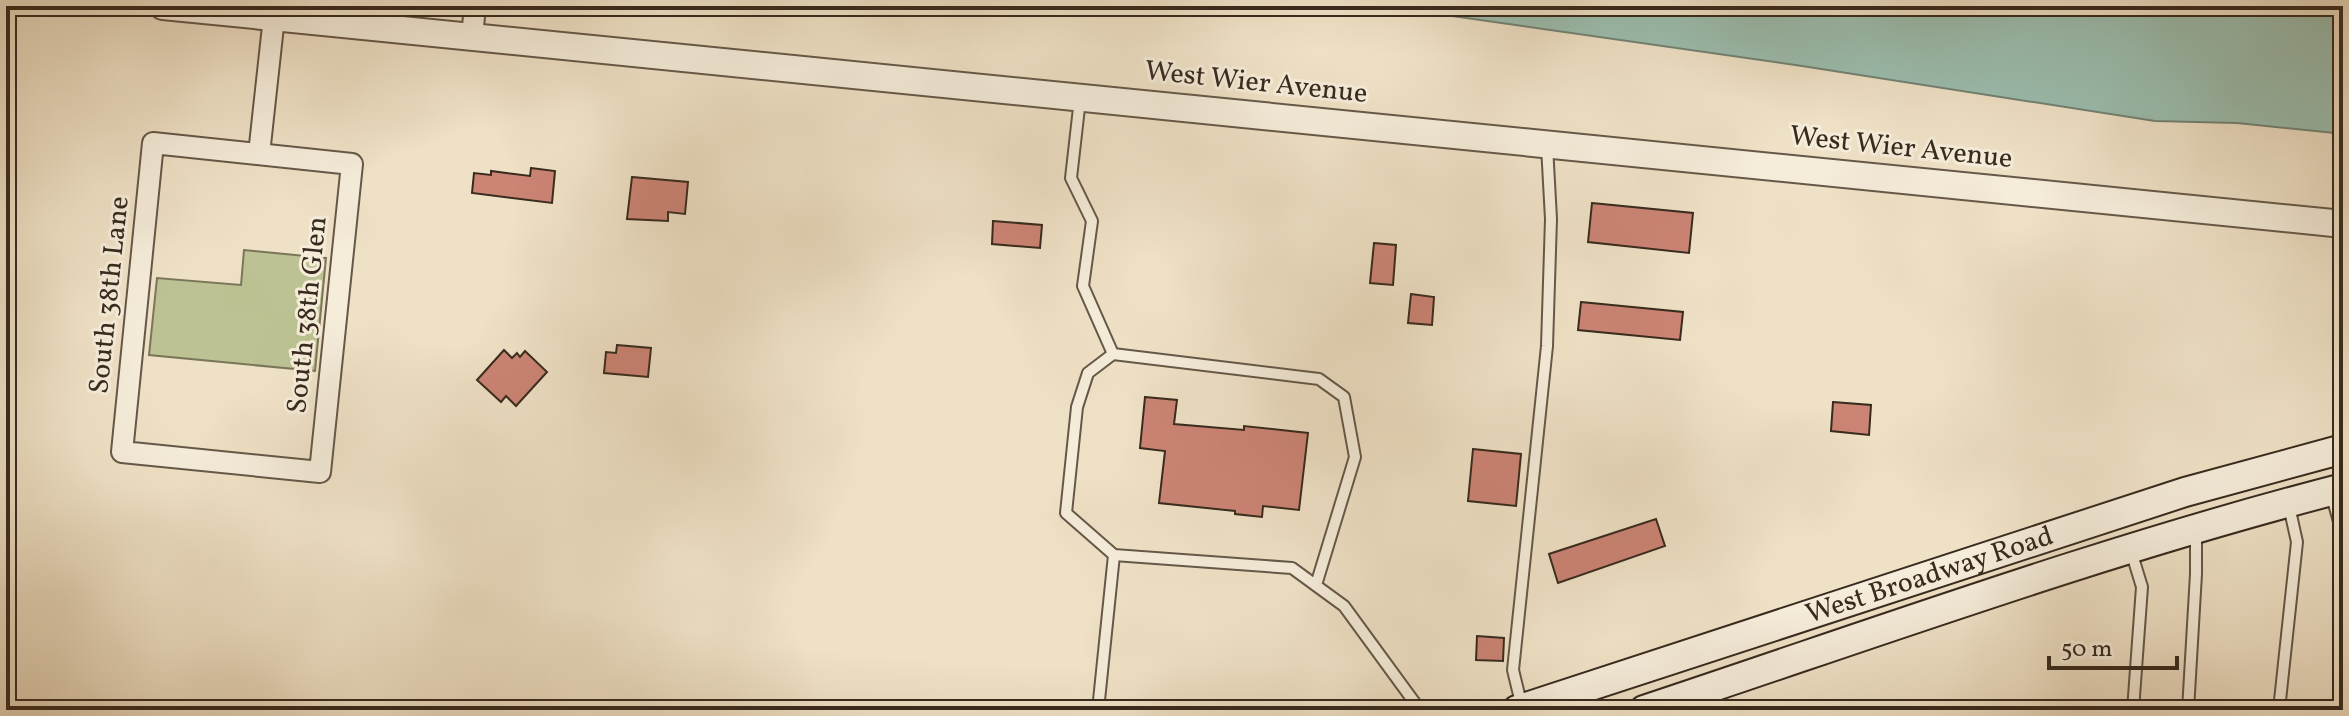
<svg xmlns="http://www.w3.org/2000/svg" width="2349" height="716" font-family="Vollkorn,serif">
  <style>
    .green { fill: #bcc293; stroke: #7a7658; stroke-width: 2 }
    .water { fill: #9bbeaf; stroke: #738375; stroke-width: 2 }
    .building { fill: #cc8475; stroke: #372a1e; stroke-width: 2 }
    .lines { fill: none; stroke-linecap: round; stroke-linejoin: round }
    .service-casing { stroke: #655848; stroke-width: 14 }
    .minor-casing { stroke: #655848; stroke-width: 24 }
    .tertiary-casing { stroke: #655848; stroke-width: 30 }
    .secondary-casing { stroke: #372a1e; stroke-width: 32 }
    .service { stroke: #f5ecda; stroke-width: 10 }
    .minor { stroke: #f5ecda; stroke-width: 20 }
    .tertiary { stroke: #f5ecda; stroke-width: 26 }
    .secondary { stroke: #f5ecda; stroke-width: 28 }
    .labels { text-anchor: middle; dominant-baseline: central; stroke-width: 6; stroke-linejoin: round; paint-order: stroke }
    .street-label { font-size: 28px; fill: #372a1e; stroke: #f5ecda }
  </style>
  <rect width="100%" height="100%" fill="#efe1c6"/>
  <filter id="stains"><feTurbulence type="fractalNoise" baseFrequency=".0025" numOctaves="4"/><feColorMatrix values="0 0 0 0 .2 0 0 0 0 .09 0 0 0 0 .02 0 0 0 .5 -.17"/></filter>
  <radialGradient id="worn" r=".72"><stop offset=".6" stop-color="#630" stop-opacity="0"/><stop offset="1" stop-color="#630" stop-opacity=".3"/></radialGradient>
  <polygon class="green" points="244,250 326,258 315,371 149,355 157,278 241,285"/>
  <polygon class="water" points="1382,6 2343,6 2343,132 2335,133 2237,123 2155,121 1802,66"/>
  <g class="building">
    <polygon points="531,168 555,171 552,203 472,193 474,173 491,175 491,171 530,176"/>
    <polygon points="632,177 688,182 685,214 668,212 668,221 627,219"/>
    <polygon points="1592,203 1693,213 1689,253 1588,242"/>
    <polygon points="993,221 1042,225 1040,248 992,244"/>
    <polygon points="1374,243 1396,245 1393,285 1370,283"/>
    <polygon points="1411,294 1434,297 1432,325 1408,323"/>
    <polygon points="1581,302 1683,312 1680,340 1578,330"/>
    <polygon points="617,345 651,348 648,377 604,373 606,352 616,353"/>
    <polygon points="504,350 512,358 517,353 520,357 525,351 547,372 516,406 506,396 501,402 477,380"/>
    <polygon points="1145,397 1177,400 1174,424 1244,430 1244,426 1308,433 1299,510 1263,506 1262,517 1235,514 1235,511 1159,503 1165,451 1140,448"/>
    <polygon points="1833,402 1871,405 1869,435 1831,431"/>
    <polygon points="1473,449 1521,454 1516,506 1468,501"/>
    <polygon points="1656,519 1665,546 1558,583 1549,554"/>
    <polygon points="1477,636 1504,638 1503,661 1476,660"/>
  </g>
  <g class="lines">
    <g class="service-casing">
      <g id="service">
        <polyline points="1080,99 1071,178 1092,221 1083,286 1113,354"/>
        <polyline points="2331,493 2343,536"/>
        <polyline points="2131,551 2142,587 2133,710"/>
        <polyline points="1316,585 1355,457 1344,397 1319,379 1113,354 1088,373 1077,407 1066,513 1114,555 1292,568 1344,606 1420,710"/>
        <polyline points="1522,707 1513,670 1547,346 1551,219 1547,146"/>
        <polyline points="1098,710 1114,555"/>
        <polyline points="2188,710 2196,574 2196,532"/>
        <polyline points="2279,710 2297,542 2289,506"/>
      </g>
    </g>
    <g class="minor-casing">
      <g id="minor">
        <polyline points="472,37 475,6"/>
        <polygon points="153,143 352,164 320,472 122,452"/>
        <polyline points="259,154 274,17"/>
      </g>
    </g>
    <g class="tertiary-casing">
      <polyline id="tertiary" points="163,6 2343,224"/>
    </g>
    <g class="secondary-casing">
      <g id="secondary">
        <path id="s1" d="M1517,710L2185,492L2343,449"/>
        <path d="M1644,710C1876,633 2106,549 2343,488"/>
      </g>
    </g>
    <use href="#service" class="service"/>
    <use href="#minor" class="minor"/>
    <use href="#tertiary" class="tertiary"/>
    <use href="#secondary" class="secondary"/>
  </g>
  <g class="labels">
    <g class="street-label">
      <text transform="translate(1256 83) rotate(6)">West Wier Avenue</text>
      <text transform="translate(1901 148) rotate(6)">West Wier Avenue</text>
      <text transform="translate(110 295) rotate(-84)">South 38th Lane</text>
      <text transform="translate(308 315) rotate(-84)">South 38th Glen</text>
      <text stroke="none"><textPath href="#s1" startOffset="434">West Broadway Road</textPath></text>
    </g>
  </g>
  <rect width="2349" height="716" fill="none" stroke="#efe1c6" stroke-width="32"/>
  <rect x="8" y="8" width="2333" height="700" fill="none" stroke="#372a1e" stroke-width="4"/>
  <rect x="16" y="16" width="2317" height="684" fill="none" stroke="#372a1e" stroke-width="2"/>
  <path d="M2049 656v12h128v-12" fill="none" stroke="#372a1e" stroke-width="4"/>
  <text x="2061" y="656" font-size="24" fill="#372a1e" stroke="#f5ecda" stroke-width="6" paint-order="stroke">50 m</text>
  <rect width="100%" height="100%" filter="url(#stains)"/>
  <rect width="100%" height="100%" fill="url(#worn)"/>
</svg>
